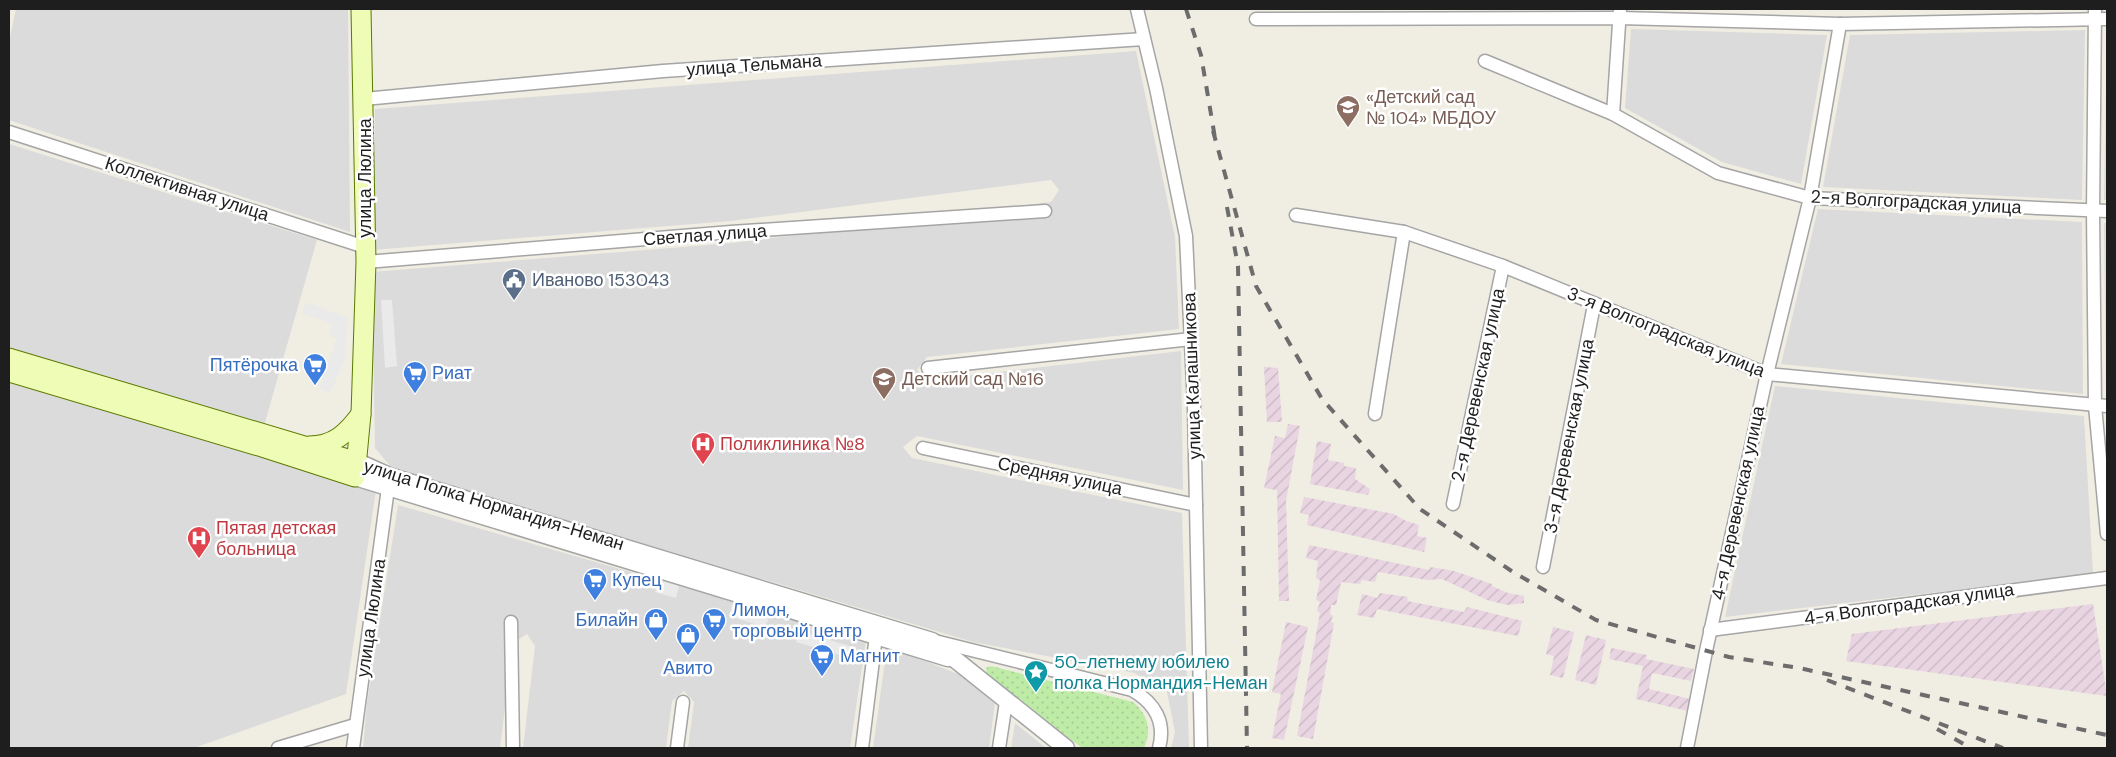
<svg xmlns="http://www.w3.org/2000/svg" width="2116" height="757" font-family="'DM Sans',sans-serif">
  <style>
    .residential { fill: #dcdbdb }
    .industrial { fill: url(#industrial-furrows) }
    .grass { fill: url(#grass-dots) }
    .parking { fill: #eaeaea }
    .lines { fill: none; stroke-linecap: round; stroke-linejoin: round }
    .minor-casing { stroke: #a5a5a5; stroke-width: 15 }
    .tertiary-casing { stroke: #a5a5a5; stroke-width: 19 }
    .secondary-casing { stroke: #5a7a00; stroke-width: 21 }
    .minor { stroke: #fff; stroke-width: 12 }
    .tertiary { stroke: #fff; stroke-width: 16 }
    .secondary { stroke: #eefcb5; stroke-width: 19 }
    .rail { stroke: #6c6c6c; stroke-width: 4; stroke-dasharray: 10 10; stroke-linecap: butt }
    .labels { text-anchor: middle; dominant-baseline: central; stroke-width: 5; stroke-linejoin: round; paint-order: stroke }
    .street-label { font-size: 18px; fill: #1e1e1e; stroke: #fff }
    .education-label { font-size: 18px; fill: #785e54; stroke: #fff; text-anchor: start }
    .service-label { font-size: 18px; fill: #4e5e75; stroke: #fff; text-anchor: start }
    .shop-label { font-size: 18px; fill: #366cbe; stroke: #fff; text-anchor: start }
    .health-label { font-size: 18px; fill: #be3a42; stroke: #fff; text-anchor: start }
    .culture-label { font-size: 18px; fill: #0d838f; stroke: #fff; text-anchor: start }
  </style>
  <defs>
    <pattern id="industrial-furrows" width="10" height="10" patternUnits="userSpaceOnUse" patternTransform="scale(1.25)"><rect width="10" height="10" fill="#e9d5e2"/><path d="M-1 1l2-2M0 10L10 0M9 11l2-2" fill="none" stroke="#c7b6c1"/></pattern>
    <pattern id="grass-dots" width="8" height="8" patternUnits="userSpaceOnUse" patternTransform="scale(1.25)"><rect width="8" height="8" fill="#beeca7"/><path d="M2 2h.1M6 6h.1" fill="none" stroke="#a3ca8f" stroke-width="1.8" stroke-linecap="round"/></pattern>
  </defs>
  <rect width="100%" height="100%" fill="#f0ede3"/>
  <g class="residential">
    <polygon points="16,9 348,9 350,232 9,120 9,42"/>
    <polygon points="1631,29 1827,35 1801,184 1722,162 1625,108"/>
    <polygon points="2085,30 2082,200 1823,187 1850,35"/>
    <polygon points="2107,30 2107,200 2104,200"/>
    <polygon points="1136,51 1175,237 1179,329 927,357 917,370 930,380 1181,351 1183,490 917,436 903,447 912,458 1182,513 1189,748 1171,748 1175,732 1167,692 1135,673 973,642 392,468 375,448 372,272 732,243 1051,202 1059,190 1051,180 730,221 372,250 375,109"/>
    <polygon points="9,144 317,240 264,426 9,350"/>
    <polygon points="1818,209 2082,222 2083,394 1781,364"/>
    <polygon points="2104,223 2107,223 2107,395 2106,395"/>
    <polygon points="9,383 376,490 346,694 194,748 9,748"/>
    <polygon points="1775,386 2084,416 2093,574 1725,617"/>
    <polygon points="398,505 866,640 850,748 688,748 694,702 684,691 672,701 666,748 523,748 535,646 527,634 513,643 500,748 363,748 367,703"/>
    <polygon points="887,646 963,676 995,703 989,748 873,748"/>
    <polygon points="1015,723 1046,748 1011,748"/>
  </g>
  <g class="industrial">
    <polygon points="1264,367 1278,368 1282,422 1267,422"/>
    <polygon points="1288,424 1300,426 1286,501 1289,601 1279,601 1277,490 1264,488 1275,436 1285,438"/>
    <polygon points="1317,441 1331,444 1328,460 1344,463 1344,466 1356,468 1355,479 1370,489 1368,495 1310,484"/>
    <polygon points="1304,497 1394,514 1406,521 1419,525 1417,536 1427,538 1424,552 1307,525 1309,515 1300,513"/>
    <polygon points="1309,545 1429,570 1430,567 1454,571 1492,584 1492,586 1508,593 1524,596 1524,603 1507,605 1487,600 1442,579 1427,580 1378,572 1375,582 1362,580 1360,584 1341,582 1336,605 1331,605 1330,615 1333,615 1331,622 1334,623 1313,739 1297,736 1320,613 1317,611 1320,602 1316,600 1320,580 1316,578 1318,561 1306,558"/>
    <polygon points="1380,593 1408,597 1407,601 1464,612 1467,607 1522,621 1518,636 1377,609 1374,618 1357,615 1362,594 1377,598"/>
    <polygon points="2093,604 2107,696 1846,661 1852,634"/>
    <polygon points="1286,622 1308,627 1284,740 1272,738 1281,694 1272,692"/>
    <polygon points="1553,627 1574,632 1563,678 1550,675 1554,656 1546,654"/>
    <polygon points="1586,635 1606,640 1596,685 1575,680"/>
    <polygon points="1611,648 1647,655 1646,659 1694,669 1691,681 1652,673 1649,689 1690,699 1688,711 1636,699 1643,666 1609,659"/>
  </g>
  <path class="grass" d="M991,666L1133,702C1148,715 1152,730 1144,748H1082L987,675L986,668Z"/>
  <g class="parking">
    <polygon points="381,300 392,300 397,366 385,368"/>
    <polygon points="306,302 348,318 345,358 330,393 319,388 337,339 330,336 333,324 302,313"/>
    <polygon points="658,580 679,586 676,598 655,592"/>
    <polygon points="732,605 770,616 765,627 729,616"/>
    <polygon points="799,631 853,647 850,658 796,642"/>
  </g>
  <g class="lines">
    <g class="minor-casing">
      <g id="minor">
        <polyline points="1137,9 1156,88 1186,236 1194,407 1201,748"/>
        <polyline points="2095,9 2093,211 2095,406 2107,534"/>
        <polyline points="1256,19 1620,18 1840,24 2107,19"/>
        <polyline points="1485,61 1613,114 1718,173 1810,198 2107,211"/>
        <polyline points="364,99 663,71 1144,39"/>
        <polyline points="1613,114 1620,9"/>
        <polyline points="9,132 365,247"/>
        <polyline points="1296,215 1404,232 1503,266 1767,374 2107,406"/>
        <polyline points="366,262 731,232 1045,211"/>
        <polyline points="928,368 1191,339"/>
        <polyline points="1375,414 1404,232"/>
        <polyline points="923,448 1196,505"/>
        <polyline points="1453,504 1503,266"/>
        <polyline points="1543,567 1594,305"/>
        <polyline points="511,622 513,748"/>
        <polyline points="1710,630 2107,578"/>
        <path d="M935,641L1132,690C1155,703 1166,722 1159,748"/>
        <polyline points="278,748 355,725"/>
        <polyline points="353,748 388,488"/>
        <polyline points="677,748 683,702"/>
        <polyline points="862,748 876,636"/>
        <polyline points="999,748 1006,702"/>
        <polyline points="1687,748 1706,651 1767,374 1810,198 1840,24"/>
      </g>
    </g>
    <g class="tertiary-casing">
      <g id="tertiary">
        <polyline points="358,462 389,476 932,641 1066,748"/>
        <polyline points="355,477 948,658"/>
      </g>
    </g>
    <g class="secondary-casing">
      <g id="secondary">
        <polyline points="9,358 358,462"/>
        <polyline points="9,372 262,447 355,477 361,414 366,262 361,9"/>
        <path d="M309,446C334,446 347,433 361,414"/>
      </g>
    </g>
    <use href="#minor" class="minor"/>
    <use href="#tertiary" class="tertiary"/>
    <use href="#secondary" class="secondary"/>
    <g class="rail">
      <polyline points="1186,9 1201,55 1215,138"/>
      <polyline points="1213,131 1256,286 1322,399 1420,509 1513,572 1596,620 1729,657 1799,668 2107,735"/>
      <polyline points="1227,207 1238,266 1247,748"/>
      <polyline points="1827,680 2003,748"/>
      <polyline points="1937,729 1971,748"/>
    </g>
  </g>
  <defs>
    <g id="school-pin" transform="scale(1.25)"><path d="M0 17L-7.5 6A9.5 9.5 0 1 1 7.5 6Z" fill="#8d6e63" stroke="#fff"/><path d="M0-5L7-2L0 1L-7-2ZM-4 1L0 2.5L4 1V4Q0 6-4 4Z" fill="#fff"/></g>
    <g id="civic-pin" transform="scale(1.25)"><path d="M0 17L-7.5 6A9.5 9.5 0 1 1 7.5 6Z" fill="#5c6f8a" stroke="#fff"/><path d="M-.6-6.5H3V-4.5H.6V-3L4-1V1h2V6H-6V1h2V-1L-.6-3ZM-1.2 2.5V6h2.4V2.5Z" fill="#fff"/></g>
    <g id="supermarket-pin" transform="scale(1.25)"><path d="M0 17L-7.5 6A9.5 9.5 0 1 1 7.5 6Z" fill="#3f7fe0" stroke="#fff"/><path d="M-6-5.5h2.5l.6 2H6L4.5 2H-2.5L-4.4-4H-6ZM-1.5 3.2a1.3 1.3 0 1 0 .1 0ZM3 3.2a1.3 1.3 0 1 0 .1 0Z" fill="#fff"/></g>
    <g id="hospital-pin" transform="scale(1.25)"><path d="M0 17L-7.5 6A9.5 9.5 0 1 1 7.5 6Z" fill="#e0444e" stroke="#fff"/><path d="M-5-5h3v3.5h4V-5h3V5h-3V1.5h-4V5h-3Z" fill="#fff"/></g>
    <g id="shop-pin" transform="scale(1.25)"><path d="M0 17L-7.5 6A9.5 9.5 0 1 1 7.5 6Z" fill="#3f7fe0" stroke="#fff"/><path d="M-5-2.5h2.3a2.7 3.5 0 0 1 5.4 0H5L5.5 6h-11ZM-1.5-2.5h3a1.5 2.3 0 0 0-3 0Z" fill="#fff"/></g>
    <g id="sight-pin" transform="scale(1.25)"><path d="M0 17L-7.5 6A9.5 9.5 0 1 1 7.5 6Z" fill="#0f9aa8" stroke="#fff"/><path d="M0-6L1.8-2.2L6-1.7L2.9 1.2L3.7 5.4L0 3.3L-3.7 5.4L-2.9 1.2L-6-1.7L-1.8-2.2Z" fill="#fff"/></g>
  </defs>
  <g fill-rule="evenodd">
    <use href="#school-pin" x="1348" y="107"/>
    <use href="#civic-pin" x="514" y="280"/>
    <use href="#supermarket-pin" x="315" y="365"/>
    <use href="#supermarket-pin" x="415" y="373"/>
    <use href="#school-pin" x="884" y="379"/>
    <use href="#hospital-pin" x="703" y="444"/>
    <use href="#hospital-pin" x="199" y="538"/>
    <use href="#supermarket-pin" x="595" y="580"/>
    <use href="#shop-pin" x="656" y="620"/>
    <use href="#supermarket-pin" x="714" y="620"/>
    <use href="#shop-pin" x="688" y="635"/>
    <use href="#supermarket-pin" x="822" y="656"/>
    <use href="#sight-pin" x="1036" y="672"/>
  </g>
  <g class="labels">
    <g class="street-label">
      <text transform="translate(754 65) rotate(-4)">улица Тельмана</text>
      <text transform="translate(365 178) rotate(-90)">улица Люлина</text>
      <text transform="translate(187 189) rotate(18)">Коллективная улица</text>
      <text transform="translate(1916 202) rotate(3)">2-я Волгоградская улица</text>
      <text transform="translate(705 235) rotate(-4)">Светлая улица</text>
      <text transform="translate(1666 332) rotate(22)">3-я Волгоградская улица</text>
      <text transform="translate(1192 376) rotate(-92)">улица Калашникова</text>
      <text transform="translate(1478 385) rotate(-78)">2-я Деревенская улица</text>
      <text transform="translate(1569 436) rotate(-79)">3-я Деревенская улица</text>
      <text transform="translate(1060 476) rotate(12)">Средняя улица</text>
      <text transform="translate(1738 503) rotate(-78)">4-я Деревенская улица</text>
      <text transform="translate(494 505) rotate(17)">улица Полка Нормандия-Неман</text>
      <text transform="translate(1909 604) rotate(-8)">4-я Волгоградская улица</text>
      <text transform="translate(371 618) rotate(-82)">улица Люлина</text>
    </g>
    <g class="education-label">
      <text x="1366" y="97">«Детский сад<tspan x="1366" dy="21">№ 104» МБДОУ</tspan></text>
      <text x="902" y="379">Детский сад №16</text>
    </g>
    <g class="service-label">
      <text x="532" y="280">Иваново 153043</text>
    </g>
    <g class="shop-label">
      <text x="298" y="365" text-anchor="end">Пятёрочка</text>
      <text x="432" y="373">Риат</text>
      <text x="612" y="580">Купец</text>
      <text x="732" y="610">Лимон,<tspan x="732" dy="21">торговый центр</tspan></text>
      <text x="638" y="620" text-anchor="end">Билайн</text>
      <text x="840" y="656">Магнит</text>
      <text x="688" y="668" text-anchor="middle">Авито</text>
    </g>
    <g class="health-label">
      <text x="720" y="444">Поликлиника №8</text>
      <text x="216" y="528">Пятая детская<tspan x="216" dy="21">больница</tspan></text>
    </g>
    <g class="culture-label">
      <text x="1054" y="662">50-летнему юбилею<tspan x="1054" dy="21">полка Нормандия-Неман</tspan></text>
    </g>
  </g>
  <rect width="2116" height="757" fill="none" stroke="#1e1e1e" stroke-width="20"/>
</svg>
